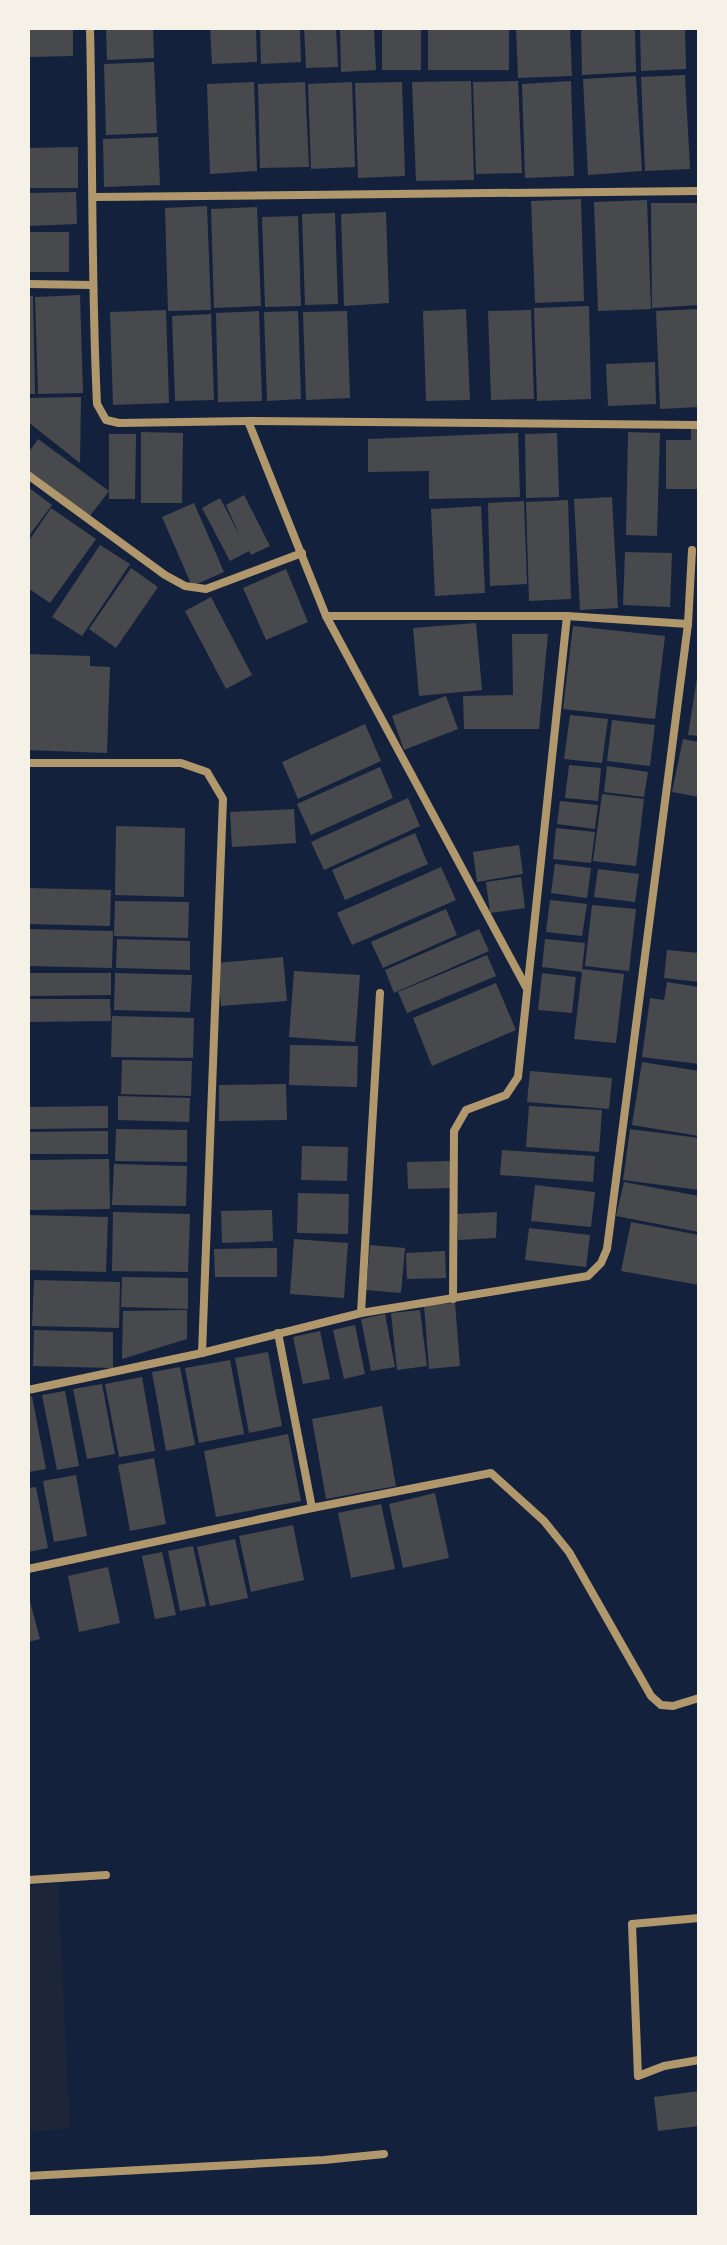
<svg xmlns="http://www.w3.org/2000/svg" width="727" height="2245" font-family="Jost,sans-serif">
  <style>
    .green { fill: #1d2539 }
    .building { fill: #48494c }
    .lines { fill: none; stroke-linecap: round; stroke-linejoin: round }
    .minor { stroke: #b1986c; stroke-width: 8 }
  </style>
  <rect width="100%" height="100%" fill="#14213d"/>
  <polygon class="green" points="58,1883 70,2128 28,2132 28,1887"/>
  <g class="building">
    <polygon points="28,28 73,28 73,56 28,57"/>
    <polygon points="106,28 153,28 154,58 107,60"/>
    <polygon points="210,28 256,28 257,62 212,64"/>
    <polygon points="260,28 300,28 301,62 261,64"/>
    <polygon points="304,28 336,28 338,67 306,68"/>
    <polygon points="340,28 374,28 376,70 341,72"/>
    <rect x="382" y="28" width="39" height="42"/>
    <rect x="428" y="28" width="81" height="42"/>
    <polygon points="516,28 570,28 572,76 518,78"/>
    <polygon points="581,28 635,28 636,72 582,75"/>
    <polygon points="640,28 685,28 686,69 641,71"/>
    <polygon points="154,62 157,133 106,135 104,64"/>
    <polygon points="685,75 690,169 645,171 641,77"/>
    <polygon points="636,76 642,171 588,175 583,79"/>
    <polygon points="471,81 474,180 416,181 412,82"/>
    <polygon points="518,81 522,173 476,174 473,82"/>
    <polygon points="571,81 574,176 525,178 522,84"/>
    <polygon points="254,82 257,171 210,174 207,84"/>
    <polygon points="305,82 309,167 260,168 258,84"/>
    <polygon points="352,82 355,167 311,169 308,84"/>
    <polygon points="402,82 405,176 358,178 355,83"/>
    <polygon points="158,137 160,185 104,187 103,139"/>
    <polygon points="78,147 78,188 28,188 28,148"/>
    <polygon points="76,192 77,224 28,226 28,193"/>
    <polygon points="581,199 584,301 535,303 531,201"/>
    <polygon points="647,200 651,309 598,311 594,202"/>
    <polygon points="651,203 699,203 699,305 652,308"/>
    <polygon points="207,206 211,310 168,311 165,208"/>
    <polygon points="257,207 261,306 214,308 211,209"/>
    <polygon points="386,212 389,303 344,306 341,214"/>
    <polygon points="335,213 338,304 305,305 302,214"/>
    <polygon points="298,216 301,306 265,307 262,217"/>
    <rect x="28" y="232" width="41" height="40"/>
    <polygon points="80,295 83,393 38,394 35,297"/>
    <polygon points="28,296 33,296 35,394 28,394"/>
    <polygon points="589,306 591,399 537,401 534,308"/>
    <polygon points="466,309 470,400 426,401 423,311"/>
    <polygon points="699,309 699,407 660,409 656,311"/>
    <polygon points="166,310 169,403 113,405 110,312"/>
    <polygon points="531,310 534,399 491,400 488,311"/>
    <polygon points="259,311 262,401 218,402 216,313"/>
    <polygon points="298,311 301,399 267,401 264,312"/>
    <polygon points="347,311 350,398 306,400 303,312"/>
    <polygon points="211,314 214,400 175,401 172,316"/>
    <polygon points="655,362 656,404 608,406 606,364"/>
    <polygon points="81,397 80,463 28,422 28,398"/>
    <polygon points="699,427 699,489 666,489 666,440 691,440 691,428"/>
    <polygon points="141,432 183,433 182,503 141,503"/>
    <polygon points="628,432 660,433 657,536 626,535"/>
    <polygon points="518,433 520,497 429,499 429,471 368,472 368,439"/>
    <polygon points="557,433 559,497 526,498 525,434"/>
    <polygon points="109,434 136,434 135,499 109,499"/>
    <polygon points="38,439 109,491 89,517 28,471 28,453"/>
    <polygon points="28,487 52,505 28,537"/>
    <polygon points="244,495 270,546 251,555 249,551 230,561 202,508 220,498 240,536 226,505"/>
    <polygon points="612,497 618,608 580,610 574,499"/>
    <polygon points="568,500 571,599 529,601 526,502"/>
    <polygon points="524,501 527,584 490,586 488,503"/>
    <polygon points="194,503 224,572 192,586 162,517"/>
    <polygon points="481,506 485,593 435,596 431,509"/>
    <polygon points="51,508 96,539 50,603 28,588 28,542"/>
    <polygon points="100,545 130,564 82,636 52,617"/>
    <polygon points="625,552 672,553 670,607 623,605"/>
    <polygon points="131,568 158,587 116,648 89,629"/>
    <polygon points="286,569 308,622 266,640 243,588"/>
    <polygon points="211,597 252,675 226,689 185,611"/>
    <polygon points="476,623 482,690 419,696 413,628"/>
    <polygon points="573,626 665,636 655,719 563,709"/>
    <polygon points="512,634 548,634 539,729 464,729 463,696 513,695"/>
    <polygon points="28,654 90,656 90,666 110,667 107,753 28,750"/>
    <polygon points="697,678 699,678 699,736 688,735"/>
    <polygon points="446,696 458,729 404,750 392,716"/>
    <polygon points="570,715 608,719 602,763 564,759"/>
    <polygon points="612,720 655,725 650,766 607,761"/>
    <polygon points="365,724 381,761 298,799 282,762"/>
    <polygon points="683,739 699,742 699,797 672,792"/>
    <polygon points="569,765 601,768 598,801 565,798"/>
    <polygon points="607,766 648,772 644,797 604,792"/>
    <polygon points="380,767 393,798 311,835 297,804"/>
    <polygon points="602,794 644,799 636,866 593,861"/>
    <polygon points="408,798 420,826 324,870 311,842"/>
    <polygon points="560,801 598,805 595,829 557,824"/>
    <polygon points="294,809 296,843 232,847 230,812"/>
    <polygon points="116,826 185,828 184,897 115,895"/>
    <polygon points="556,828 595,832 591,863 553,859"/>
    <polygon points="415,833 428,864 345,900 332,870"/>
    <polygon points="519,845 523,874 477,882 473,852"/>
    <polygon points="555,864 591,868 587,898 551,893"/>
    <polygon points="441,867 456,900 352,945 337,913"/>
    <polygon points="598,869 639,874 635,902 594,897"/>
    <polygon points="521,877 525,908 490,913 486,882"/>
    <polygon points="28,888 111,890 110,926 28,924"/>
    <polygon points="550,900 587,904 582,936 546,932"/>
    <polygon points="115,901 189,902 188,938 114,936"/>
    <polygon points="592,905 636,909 629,971 585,966"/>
    <polygon points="446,909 457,935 383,968 371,942"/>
    <polygon points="28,929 113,931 112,968 28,966"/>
    <polygon points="479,929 489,951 394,993 385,970"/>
    <polygon points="117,939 190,941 190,970 116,968"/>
    <polygon points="545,939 585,943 582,969 624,974 616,1043 574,1039 582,972 542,967"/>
    <polygon points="667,950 699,953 699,982 664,978"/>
    <polygon points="487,955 496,976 407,1013 398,992"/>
    <polygon points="283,957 287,1001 221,1006 217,963"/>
    <polygon points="294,971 360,975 355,1042 289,1037"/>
    <polygon points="28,973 111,973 111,995 28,996"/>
    <polygon points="115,973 192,975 190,1012 114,1010"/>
    <polygon points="542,973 576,977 572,1013 538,1010"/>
    <polygon points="667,982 699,987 699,1064 642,1057 650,998 664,1000"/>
    <polygon points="496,983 516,1030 432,1066 413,1018"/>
    <polygon points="28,999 110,999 111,1021 28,1022"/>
    <polygon points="112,1016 194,1018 193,1058 111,1057"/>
    <polygon points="290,1045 358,1046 357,1087 289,1085"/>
    <polygon points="122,1060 192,1061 191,1096 121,1094"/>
    <polygon points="642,1062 699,1071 699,1136 632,1125"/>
    <polygon points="530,1071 612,1078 609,1109 527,1102"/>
    <polygon points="286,1084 287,1120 219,1121 219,1085"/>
    <polygon points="118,1096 190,1098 189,1122 118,1120"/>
    <polygon points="108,1106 108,1128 28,1129 28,1107"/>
    <polygon points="529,1106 602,1110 599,1152 526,1147"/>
    <polygon points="116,1129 187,1130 187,1162 115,1161"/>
    <polygon points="630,1129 699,1138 699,1190 623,1180"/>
    <polygon points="108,1131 108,1154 28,1154 28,1132"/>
    <polygon points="302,1146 348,1147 347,1181 301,1180"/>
    <polygon points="502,1150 595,1156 593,1182 500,1175"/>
    <polygon points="109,1159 110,1209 28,1210 28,1160"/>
    <polygon points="451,1161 452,1188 408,1189 407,1162"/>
    <polygon points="114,1164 187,1166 186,1206 112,1205"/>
    <polygon points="624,1182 699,1196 699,1232 616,1216"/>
    <polygon points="535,1185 595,1192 591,1227 531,1221"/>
    <polygon points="298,1193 349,1194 348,1234 297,1233"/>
    <polygon points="272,1210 273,1241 222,1243 221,1211"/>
    <polygon points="113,1212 190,1214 188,1272 112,1271"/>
    <polygon points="497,1212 496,1238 458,1240 457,1214"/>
    <polygon points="28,1215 108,1217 106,1272 28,1270"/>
    <polygon points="631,1222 699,1235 699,1285 621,1271"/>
    <polygon points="529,1228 590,1235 586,1267 525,1260"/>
    <polygon points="294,1239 348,1243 344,1298 290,1294"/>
    <polygon points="370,1245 405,1248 401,1293 366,1290"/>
    <polygon points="277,1248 277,1277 215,1277 214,1249"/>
    <polygon points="445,1251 446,1278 407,1279 406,1253"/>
    <polygon points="122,1277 188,1278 188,1309 121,1307"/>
    <polygon points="34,1280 120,1282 119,1328 32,1326"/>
    <polygon points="455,1303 460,1366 429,1369 424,1305"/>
    <polygon points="187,1310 187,1339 122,1359 123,1311"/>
    <polygon points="420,1310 427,1366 397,1370 391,1313"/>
    <polygon points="385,1314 395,1367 371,1371 361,1319"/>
    <polygon points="355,1325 365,1374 344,1379 333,1330"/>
    <polygon points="34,1330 113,1332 113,1368 33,1366"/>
    <polygon points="320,1331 330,1379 303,1384 293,1337"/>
    <polygon points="268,1352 282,1426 249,1433 235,1358"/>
    <polygon points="230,1360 244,1434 199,1443 185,1368"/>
    <polygon points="180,1367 195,1445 166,1451 152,1372"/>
    <polygon points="142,1377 155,1451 119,1457 105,1384"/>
    <polygon points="102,1384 115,1454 87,1459 73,1389"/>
    <polygon points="65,1391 79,1466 57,1470 42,1395"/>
    <polygon points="32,1396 46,1469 28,1472 28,1397"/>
    <polygon points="382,1406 396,1486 326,1499 312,1419"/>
    <polygon points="288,1434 301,1501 216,1517 204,1451"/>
    <polygon points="154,1458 166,1524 130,1531 118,1465"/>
    <polygon points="76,1475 87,1536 54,1542 43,1481"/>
    <polygon points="36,1487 48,1548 28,1552 28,1488"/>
    <polygon points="435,1493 449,1558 403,1568 389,1504"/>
    <polygon points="381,1504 395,1569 351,1578 338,1513"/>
    <polygon points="293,1525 304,1580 251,1592 239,1536"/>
    <polygon points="235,1539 248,1598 210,1606 197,1547"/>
    <polygon points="193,1546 206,1606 180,1611 168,1551"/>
    <polygon points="162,1552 176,1615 155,1619 142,1556"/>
    <polygon points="108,1567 120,1623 79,1632 68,1576"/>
    <polygon points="28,1594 40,1639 28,1642"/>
    <polygon points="699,2091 699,2126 658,2131 654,2097"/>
  </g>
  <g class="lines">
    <g class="minor">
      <path d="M90,28C93,154 91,279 97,404L106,420L119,423L248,421L699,425"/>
      <polyline points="94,197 699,191"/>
      <polyline points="28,284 92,285"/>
      <polyline points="248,421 326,616 526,987"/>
      <polyline points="28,475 165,575 185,586 206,589 302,553"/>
      <polyline points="326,616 567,616 688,624"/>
      <polyline points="28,763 181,763 207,772 223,799 202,1353"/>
      <polyline points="453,1299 454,1131 466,1110 506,1095 518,1077 567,616"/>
      <polyline points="361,1313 380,993"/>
      <polyline points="278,1333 312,1508"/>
      <polyline points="28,1390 202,1353 361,1313 588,1276 601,1263 607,1249 688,624 692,550"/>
      <polyline points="28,1569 312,1508 491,1473 544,1521 569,1552 651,1696 661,1705 673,1706 699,1698"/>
      <polyline points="28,1880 106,1875"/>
      <polyline points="699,1918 632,1924 638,2076 664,2066 699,2060"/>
      <polyline points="28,2176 324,2160 384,2154"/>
    </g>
  </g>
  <rect width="727" height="2245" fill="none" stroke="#f6f1e7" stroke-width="60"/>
</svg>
